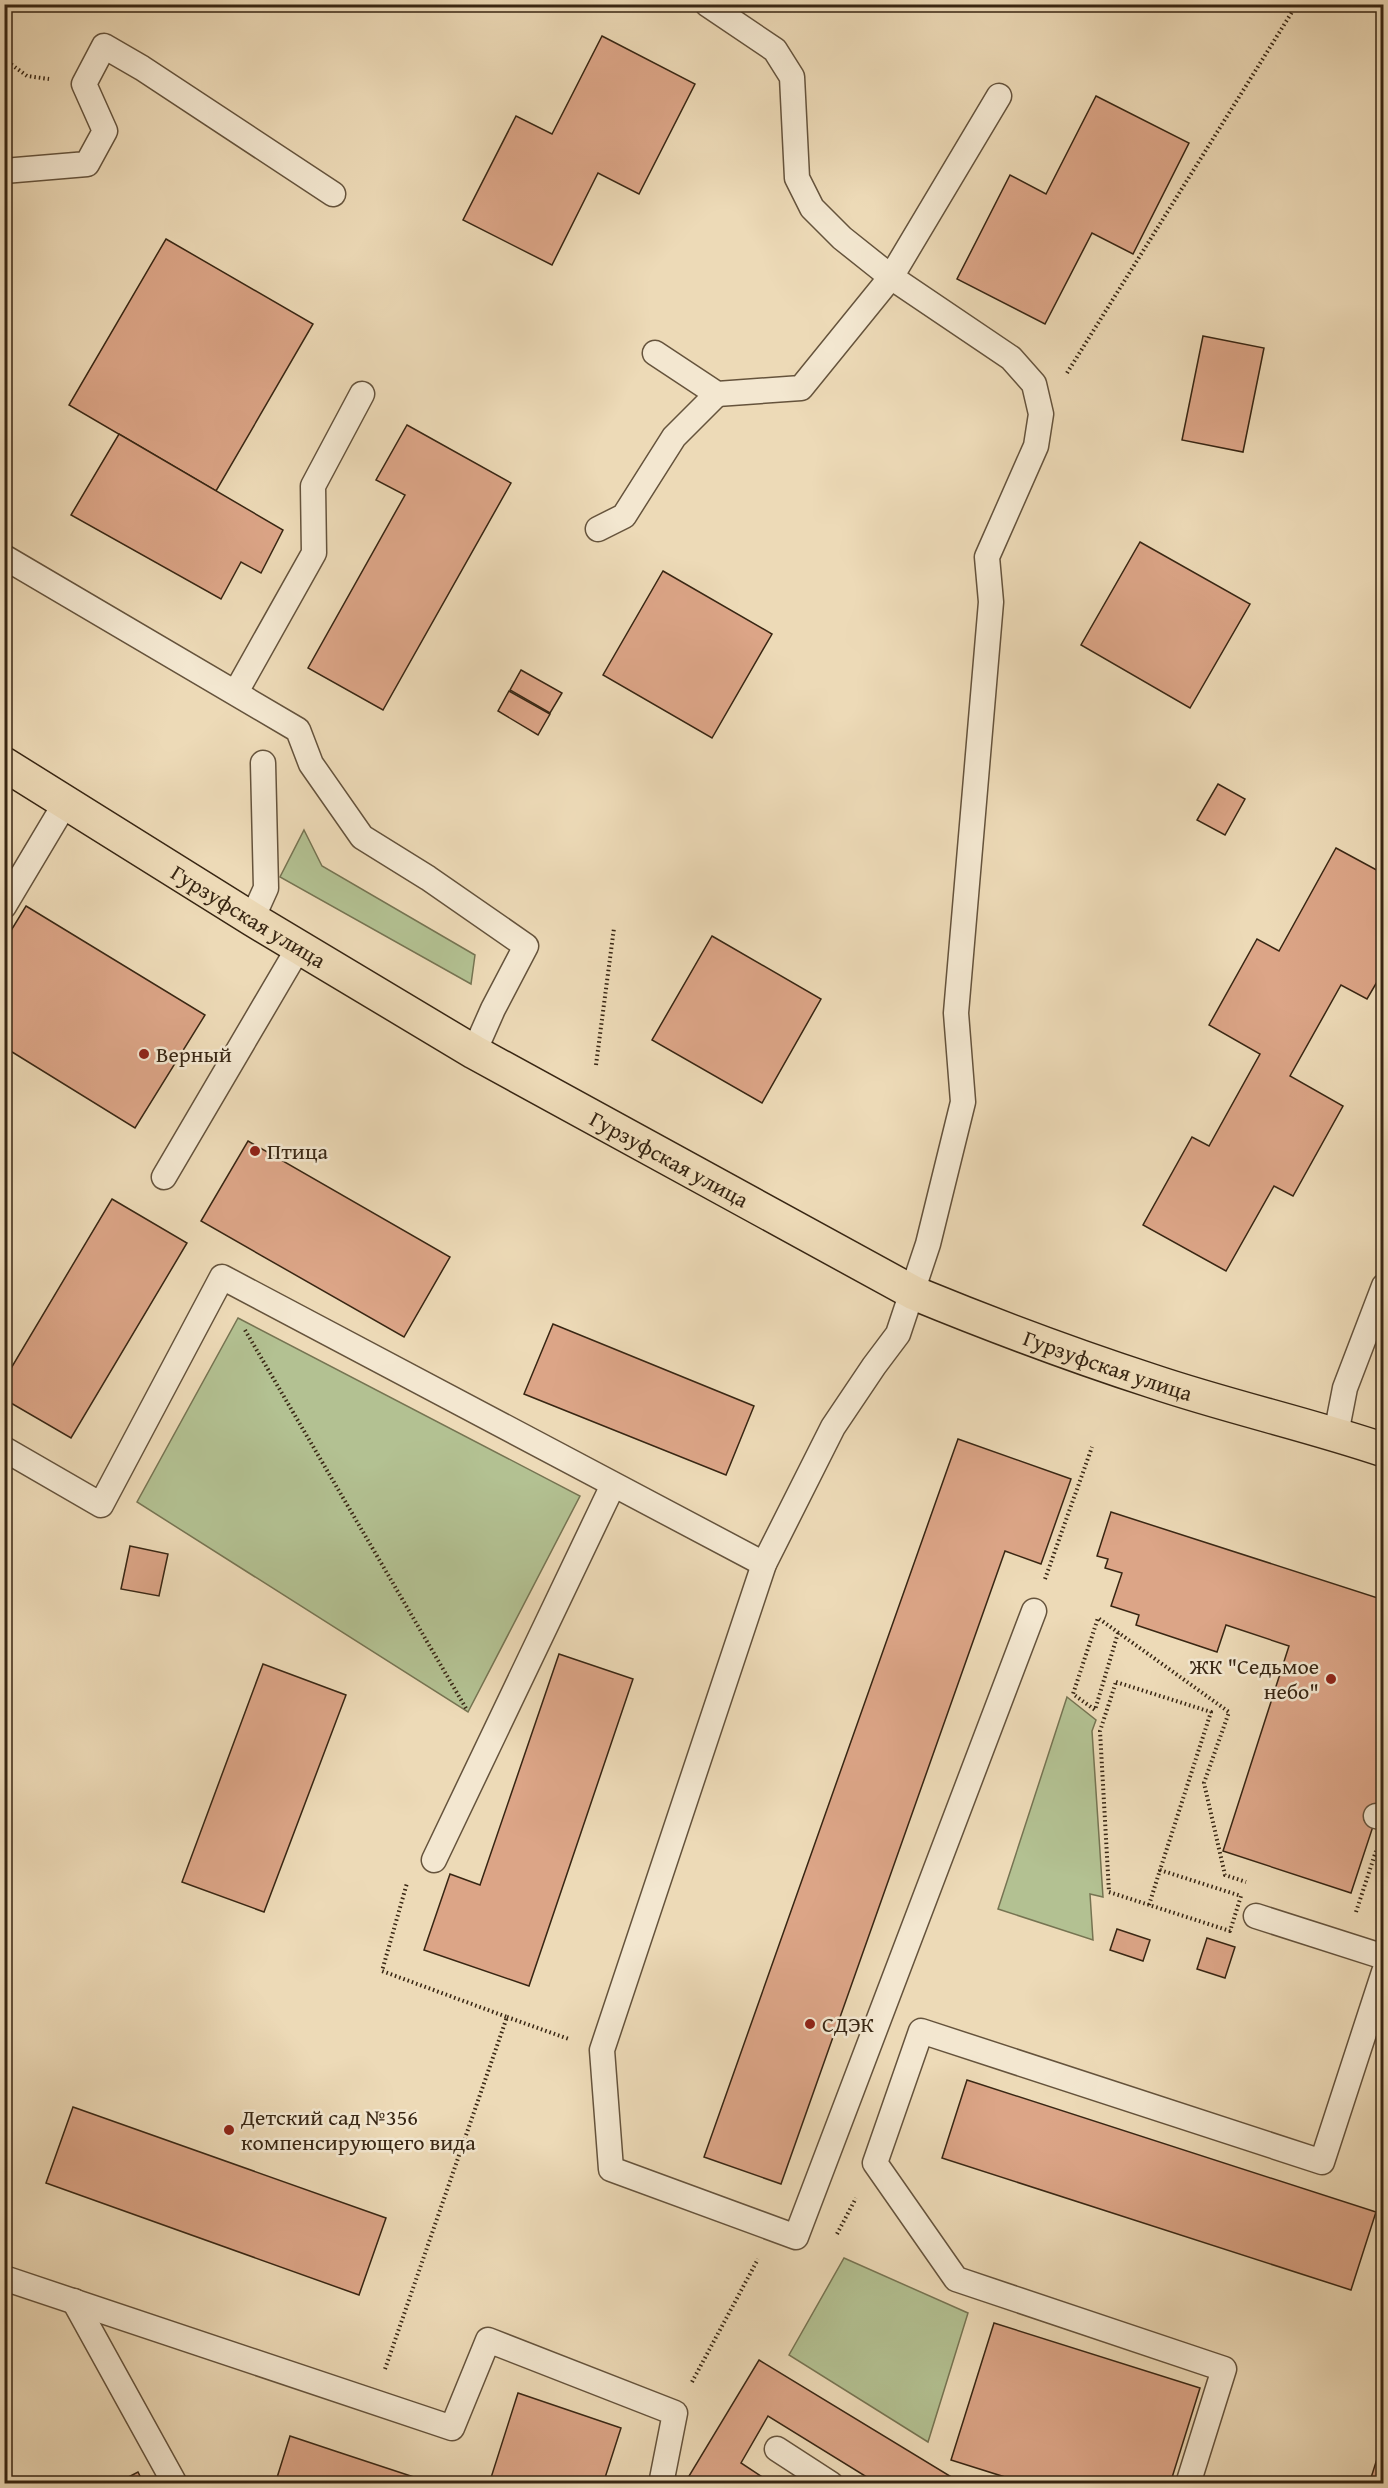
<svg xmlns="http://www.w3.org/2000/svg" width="1388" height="2488" font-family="'Gentium Book Plus',serif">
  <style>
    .green { fill: #b3c192; stroke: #767452; stroke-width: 1.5 }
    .building { fill: #dca587; stroke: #382613; stroke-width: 1.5 }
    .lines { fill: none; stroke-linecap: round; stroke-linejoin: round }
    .lane-casing { stroke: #65533c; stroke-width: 27 }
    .primary-casing { stroke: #382613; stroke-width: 36 }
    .path { stroke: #382613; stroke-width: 4; stroke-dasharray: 1.5 3; stroke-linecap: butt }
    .lane { stroke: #f3e7d0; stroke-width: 24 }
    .primary { stroke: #eddab7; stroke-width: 33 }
    .poi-dot { fill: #8f2418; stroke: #f3e7d0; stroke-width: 2 }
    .labels { text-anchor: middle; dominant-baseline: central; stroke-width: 5; stroke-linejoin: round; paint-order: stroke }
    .street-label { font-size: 22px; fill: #382613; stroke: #f3e7d0 }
    .poi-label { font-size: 22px; fill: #382613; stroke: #f3e7d0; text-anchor: start }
  </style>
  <rect width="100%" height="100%" fill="#eddab7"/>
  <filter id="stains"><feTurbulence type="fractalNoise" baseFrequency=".00333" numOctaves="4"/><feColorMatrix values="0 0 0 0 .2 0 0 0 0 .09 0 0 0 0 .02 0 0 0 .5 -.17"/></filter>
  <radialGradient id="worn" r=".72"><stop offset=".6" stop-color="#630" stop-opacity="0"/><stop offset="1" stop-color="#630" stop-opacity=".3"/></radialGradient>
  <g class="green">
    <polygon points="304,830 322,866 475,955 471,984 280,877"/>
    <polygon points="238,1318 580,1496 468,1712 137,1502"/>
    <polygon points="1067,1697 1096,1720 1092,1731 1103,1897 1090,1894 1093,1940 998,1909"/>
    <polygon points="844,2258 968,2313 928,2442 789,2355"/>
  </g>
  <g class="building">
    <polygon points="602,36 695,84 639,194 598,173 552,265 463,220 516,116 552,134"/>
    <polygon points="1096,96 1189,143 1133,254 1092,233 1045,324 957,279 1010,175 1046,194"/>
    <polygon points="166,239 313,324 216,491 69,405"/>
    <polygon points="1203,336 1264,348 1243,452 1182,440"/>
    <polygon points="407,425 511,483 383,710 308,668 405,495 376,480"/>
    <polygon points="119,434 283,530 261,573 241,562 221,599 71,515"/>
    <polygon points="1140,542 1250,604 1190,708 1081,645"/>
    <polygon points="663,571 772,634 712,738 603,675"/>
    <polygon points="521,670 562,693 550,713 510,690"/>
    <polygon points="509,691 550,714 538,735 498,711"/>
    <polygon points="1218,784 1245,799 1225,835 1197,820"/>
    <polygon points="1336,848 1384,874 1384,970 1367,999 1341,985 1290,1076 1343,1106 1293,1196 1274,1186 1226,1271 1143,1225 1192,1137 1209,1146 1260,1054 1209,1025 1257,939 1279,951"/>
    <polygon points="26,906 205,1015 135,1128 4,1047 4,942"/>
    <polygon points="712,936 821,999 762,1103 652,1040"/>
    <polygon points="248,1141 450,1257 404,1337 201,1221"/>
    <polygon points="112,1199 187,1243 71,1438 4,1399 4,1380"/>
    <polygon points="553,1324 754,1406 726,1475 524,1394"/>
    <polygon points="958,1439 1071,1479 1041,1564 1005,1551 781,2184 704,2157"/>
    <polygon points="1111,1512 1384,1600 1384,1793 1351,1893 1223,1851 1289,1646 1226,1625 1217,1652 1136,1625 1139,1615 1111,1606 1122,1573 1105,1568 1108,1559 1097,1556"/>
    <polygon points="130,1546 168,1554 159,1596 121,1589"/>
    <polygon points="559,1654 633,1679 529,1986 424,1950 450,1874 480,1885"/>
    <polygon points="263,1664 346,1695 264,1912 182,1882"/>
    <polygon points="1117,1929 1150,1940 1143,1961 1110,1950"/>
    <polygon points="1207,1938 1235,1947 1225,1978 1197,1969"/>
    <polygon points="967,2080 1376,2212 1351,2290 942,2158"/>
    <polygon points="73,2107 386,2218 359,2295 46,2183"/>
    <polygon points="994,2323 1200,2388 1170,2484 1027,2484 951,2460"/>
    <polygon points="759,2360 963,2484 878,2484 768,2416 741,2463 773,2484 690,2484 686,2481"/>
    <polygon points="518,2393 621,2428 603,2484 489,2484"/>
    <polygon points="290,2436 338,2452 435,2484 275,2484"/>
    <polygon points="1384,2437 1384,2484 1369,2484"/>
    <polygon points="138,2472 144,2484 115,2484"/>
  </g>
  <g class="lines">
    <g class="lane-casing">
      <g id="lane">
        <polyline points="707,4 775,50 792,77 797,178 812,208 842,238 891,277 1011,358 1034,384 1041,414 1036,446 987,557 991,602 956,1013 963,1102 928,1244 898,1334 874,1366 833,1427 764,1564 602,2050 611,2169 796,2237 1034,1611"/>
        <polyline points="4,171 87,164 105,131 84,84 104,46 142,68 333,194"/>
        <polyline points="655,353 717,394 801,388 891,277 999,96"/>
        <polyline points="598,529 624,516 674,437 717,394"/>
        <polyline points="4,557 298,730 311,764 362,837 428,878 526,946 493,1009 474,1052"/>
        <polyline points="236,692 314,553 313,486 362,394"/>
        <polyline points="4,906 66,802"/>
        <polyline points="252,919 266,888 263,763"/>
        <polyline points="164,1177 299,947"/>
        <polyline points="1336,1434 1345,1388 1384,1286"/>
        <polyline points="4,1449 101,1505 222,1277 764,1564"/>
        <polyline points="1376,1816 1384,1818"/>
        <polyline points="434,1860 613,1485"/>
        <polyline points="1256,1916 1384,1957"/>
        <polyline points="4,2278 452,2428 488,2340 675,2413 661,2484"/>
        <polyline points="74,2301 175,2484"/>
        <polyline points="777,2449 831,2484"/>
        <polyline points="1188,2484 1224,2369 956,2279 875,2163 921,2031 1322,2162 1384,1972"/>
      </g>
    </g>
    <g class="primary-casing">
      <g id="primary">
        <path id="s1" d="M4,764L252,919L474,1052L914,1293C992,1325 1072,1355 1152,1381C1229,1407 1307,1424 1384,1450"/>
      </g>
    </g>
    <g class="path">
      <polyline points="4,59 27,76 49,79"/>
      <polyline points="1067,373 1297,4"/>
      <polyline points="596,1065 614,928"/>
      <polyline points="245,1330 467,1710"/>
      <polyline points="1045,1579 1092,1447"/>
      <polyline points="1118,1633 1095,1710 1073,1694 1098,1618 1229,1712 1204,1783 1225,1875 1246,1882"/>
      <polygon points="1116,1682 1211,1712 1160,1870 1241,1896 1230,1931 1109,1892 1100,1731"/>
      <polyline points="1149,1905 1160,1870"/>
      <polyline points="1356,1912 1376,1851"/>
      <polyline points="507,2017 569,2039"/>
      <polyline points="837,2234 856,2198"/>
      <polyline points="385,2369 507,2017 382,1971 407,1883"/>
      <polyline points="692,2382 758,2259"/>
    </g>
    <use href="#lane" class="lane"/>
    <use href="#primary" class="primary"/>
  </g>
  <g class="poi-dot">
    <circle cx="144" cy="1054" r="6"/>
    <circle cx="255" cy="1151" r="6"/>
    <circle cx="1331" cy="1679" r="6"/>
    <circle cx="810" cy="2024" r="6"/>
    <circle cx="229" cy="2130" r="6"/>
  </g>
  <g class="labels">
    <g class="street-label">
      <text stroke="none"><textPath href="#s1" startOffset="288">Гурзуфская улица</textPath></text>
      <text stroke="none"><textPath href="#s1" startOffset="774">Гурзуфская улица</textPath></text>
      <text stroke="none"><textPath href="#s1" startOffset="1260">Гурзуфская улица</textPath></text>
    </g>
    <g class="poi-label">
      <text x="156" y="1054">Верный</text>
      <text x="267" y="1151">Птица</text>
      <text x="1319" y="1666" text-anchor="end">ЖК "Седьмое<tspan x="1319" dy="25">небо"</tspan></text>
      <text x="822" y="2024">СДЭК</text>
      <text x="241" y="2117">Детский сад №356<tspan x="241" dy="25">компенсирующего вида</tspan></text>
    </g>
  </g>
  <rect width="1388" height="2488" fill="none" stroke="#eddab7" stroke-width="24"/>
  <rect x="6" y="6" width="1376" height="2476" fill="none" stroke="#382613" stroke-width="3"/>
  <rect x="12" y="12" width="1364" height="2464" fill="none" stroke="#382613" stroke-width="1.5"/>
  <rect width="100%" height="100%" filter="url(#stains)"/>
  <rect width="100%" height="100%" fill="url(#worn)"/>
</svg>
